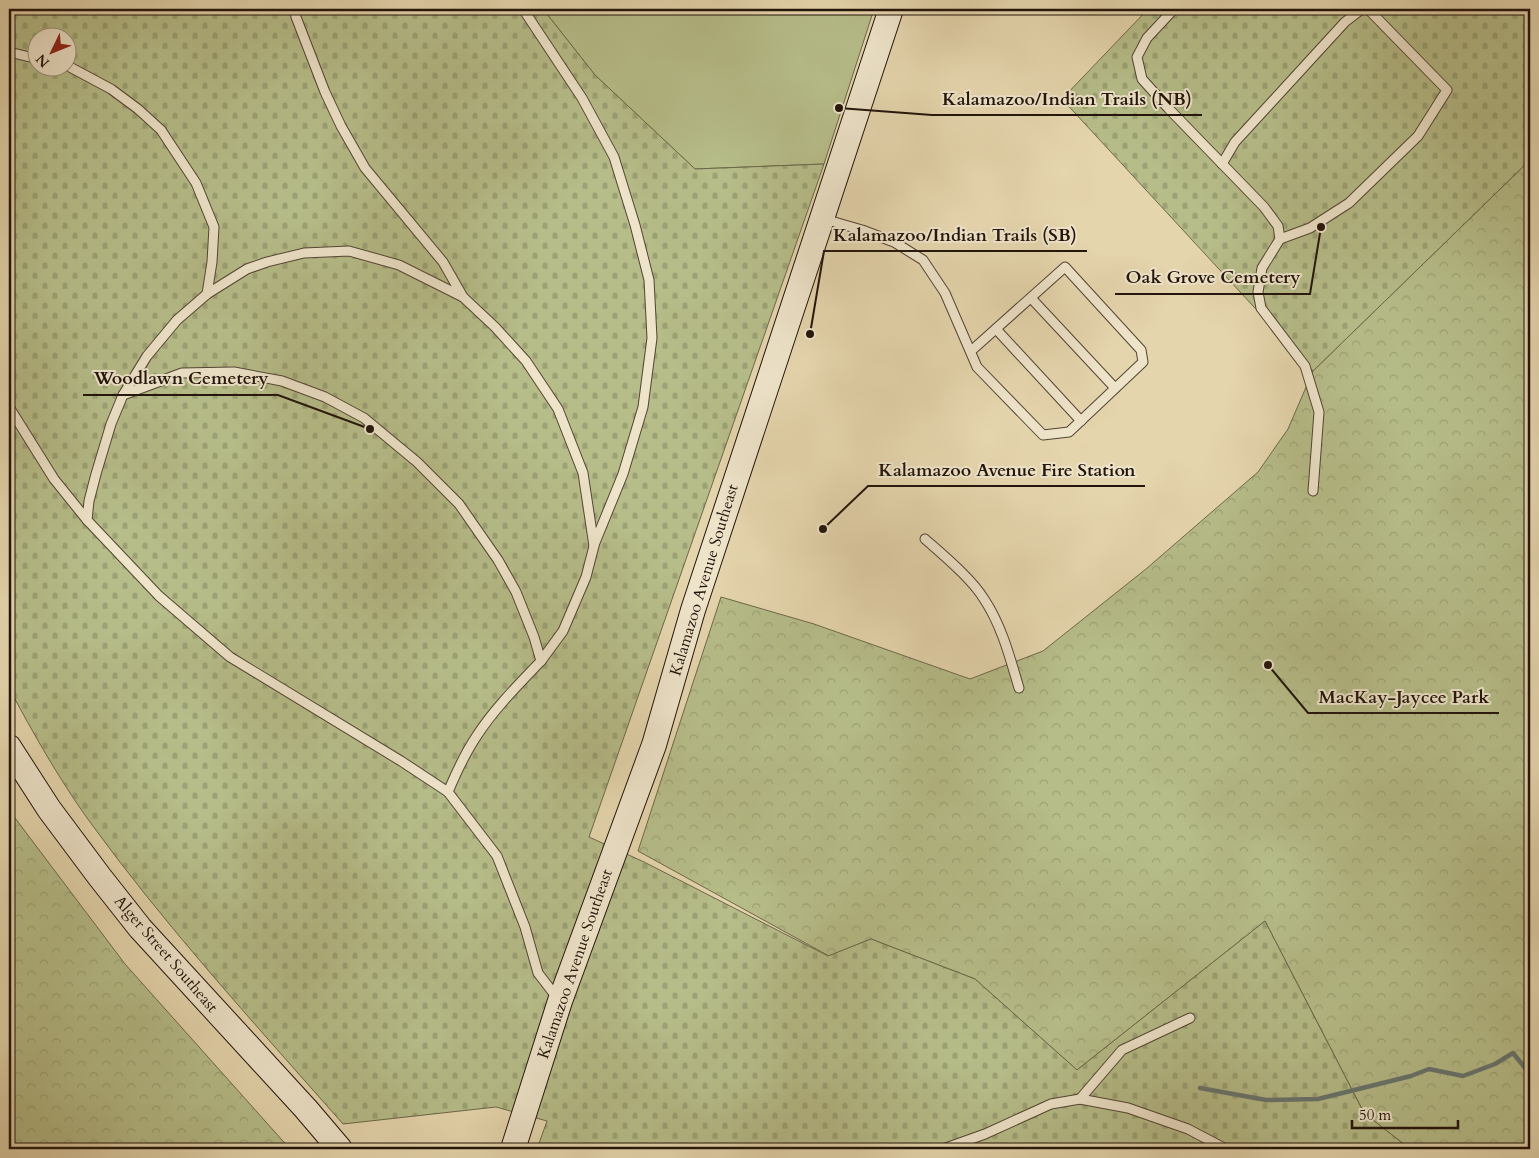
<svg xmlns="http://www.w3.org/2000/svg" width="1539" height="1158" font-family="Cardo,serif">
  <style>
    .green { fill: #b6bd89; stroke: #6c684a }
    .forest { fill: url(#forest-crowns); stroke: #6c684a }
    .cemetery { fill: url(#cemetery-stones); stroke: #6c684a; fill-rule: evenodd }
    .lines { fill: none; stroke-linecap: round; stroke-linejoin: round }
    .stream { stroke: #68766f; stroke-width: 4.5 }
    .service-casing { stroke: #534434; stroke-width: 11 }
    .secondary-casing { stroke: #22140b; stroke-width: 26 }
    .service { stroke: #eee4ca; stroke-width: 9 }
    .secondary { stroke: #eee4ca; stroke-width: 24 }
    .labels { text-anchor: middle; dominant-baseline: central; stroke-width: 4; stroke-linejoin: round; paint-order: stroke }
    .street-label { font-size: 16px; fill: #22140b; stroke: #eee4ca }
    .leader { fill: none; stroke: #22140b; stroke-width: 2 }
    .callout-dot { fill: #22140b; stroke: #eee4ca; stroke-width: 2 }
    .callout-label { font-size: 18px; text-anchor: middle; font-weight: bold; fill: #22140b; stroke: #eee4ca; stroke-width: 4; stroke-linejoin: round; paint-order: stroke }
  </style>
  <defs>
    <pattern id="forest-crowns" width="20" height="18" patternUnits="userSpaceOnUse" patternTransform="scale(1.25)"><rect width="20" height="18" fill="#b6bd89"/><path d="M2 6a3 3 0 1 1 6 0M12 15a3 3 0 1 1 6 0" fill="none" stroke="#9ca275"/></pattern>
    <pattern id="cemetery-stones" width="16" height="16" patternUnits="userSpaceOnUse" patternTransform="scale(1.25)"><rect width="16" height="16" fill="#b6bd89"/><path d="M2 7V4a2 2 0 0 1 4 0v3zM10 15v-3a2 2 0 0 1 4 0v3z" fill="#9ca275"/></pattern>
  </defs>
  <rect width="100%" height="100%" fill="#e5d5ad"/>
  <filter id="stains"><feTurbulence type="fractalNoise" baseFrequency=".004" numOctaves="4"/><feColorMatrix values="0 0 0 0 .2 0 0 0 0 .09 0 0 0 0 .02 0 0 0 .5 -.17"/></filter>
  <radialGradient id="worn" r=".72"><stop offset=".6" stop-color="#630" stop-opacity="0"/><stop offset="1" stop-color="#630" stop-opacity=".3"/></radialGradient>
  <polygon class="green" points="543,9 874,9 824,164 695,169 595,75"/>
  <g class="forest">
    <polygon points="1530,160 1530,1149 1410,1149 1364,1113 1265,921 1077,1070 975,979 871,939 829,956 638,851 721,597 814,624 970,679 1043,651 1146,569 1258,472 1288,429 1313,371"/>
    <polygon points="9,810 125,964 290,1149 9,1149"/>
  </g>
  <g class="cemetery">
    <path d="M9,9H543L595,75L695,169L824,164L589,837L644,862L828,956L871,939L975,979L1077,1070L1265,921L1364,1113L1410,1149H537L547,1121L496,1107L343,1124C255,1024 165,926 87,818C58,777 33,733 9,688ZM38,38H68V68H38Z"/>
    <polygon points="1148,9 1530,9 1530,160 1313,371 1062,99"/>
  </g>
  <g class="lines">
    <polyline class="stream" points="1200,1088 1266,1100 1318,1099 1411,1076 1429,1069 1463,1076 1495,1064 1513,1053 1530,1074"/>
    <g class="service-casing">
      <g id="service">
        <polyline points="295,9 296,17 325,92 341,126 365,168 443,262 463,297"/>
        <polyline points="523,9 582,98 614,157 635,225 649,280 652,338 643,407 623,474 594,545"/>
        <polyline points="1174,9 1147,38 1137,57 1142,79 1169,109 1264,207 1278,226 1280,239"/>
        <polyline points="9,15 14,9"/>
        <polyline points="9,52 38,59"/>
        <polyline points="68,66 111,89 138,109 161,130 196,183 214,227 212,262 207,294"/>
        <polyline points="1222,164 1235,142 1345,22 1362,9"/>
        <polyline points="824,219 862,230 894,242 923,260 945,293 977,367 1043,435 1069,432 1143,362 1141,350 1065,267 971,351"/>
        <polyline points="1031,298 1115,388"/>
        <polyline points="996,329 1081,421"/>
        <path d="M123,395L182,373L234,372L282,381L325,397L364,418L417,462L459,504L498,560L516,592L534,637L541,661C518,685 494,709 476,737C464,755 456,773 448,792"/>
        <polyline points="9,407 54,479 87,520"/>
        <polyline points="1313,491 1319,412 1305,366 1261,308 1258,292 1262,268 1280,239 1310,228 1349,203 1418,136 1447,90 1368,9"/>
        <path d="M925,539C943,555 972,579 984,599C1002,626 1010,658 1019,688"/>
        <polyline points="541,661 563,631 586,577 594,546 583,473 558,409 526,361 495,327 463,297 399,265 349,251 304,253 267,262 247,269 207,294 177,320 147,356 123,395 111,424 96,474 89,501 87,520 159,596 230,657 401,761 448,792 497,856 525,927 538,973 558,999"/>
        <polyline points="1080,1099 1122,1050 1190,1018"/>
        <polyline points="943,1149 985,1134 1051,1104 1080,1099 1128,1108 1188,1129 1226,1149"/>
      </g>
    </g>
    <g class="secondary-casing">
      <g id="secondary">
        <polyline points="9,747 49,809 99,876 140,928 306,1109 340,1149"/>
        <polyline points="513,1149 560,1001 654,745 693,610 891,9"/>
      </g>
    </g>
    <use href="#service" class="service"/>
    <use href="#secondary" class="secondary"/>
  </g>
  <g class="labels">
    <g class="street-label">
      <text transform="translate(704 580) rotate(-73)">Kalamazoo Avenue Southeast</text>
      <text transform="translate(166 954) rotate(49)">Alger Street Southeast</text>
      <text transform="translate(575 964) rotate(-71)">Kalamazoo Avenue Southeast</text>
    </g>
  </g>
  <path class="leader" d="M839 108L932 115H1202M810 334L824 251H1087M1321 227L1310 294H1115M370 429L278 395H83M823 529L868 486H1145M1268 665L1308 713H1499"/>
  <g class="callout-dot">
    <circle cx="839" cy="108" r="5"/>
    <circle cx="810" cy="334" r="5"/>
    <circle cx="1321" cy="227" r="5"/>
    <circle cx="370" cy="429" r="5"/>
    <circle cx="823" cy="529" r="5"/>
    <circle cx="1268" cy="665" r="5"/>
  </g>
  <g class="callout-label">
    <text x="1067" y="105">Kalamazoo/Indian Trails (NB)</text>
    <text x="955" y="241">Kalamazoo/Indian Trails (SB)</text>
    <text x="1213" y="283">Oak Grove Cemetery</text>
    <text x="181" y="384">Woodlawn Cemetery</text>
    <text x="1007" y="476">Kalamazoo Avenue Fire Station</text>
    <text x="1404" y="703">MacKay-Jaycee Park</text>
  </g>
  <rect width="1539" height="1158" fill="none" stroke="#e5d5ad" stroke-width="30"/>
  <rect x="10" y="10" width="1519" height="1138" fill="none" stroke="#22140b" stroke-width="2.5"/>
  <rect x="15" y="15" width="1509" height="1128" fill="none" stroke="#22140b"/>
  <g transform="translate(52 52) rotate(227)"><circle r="24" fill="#eee4ca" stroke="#9c917e"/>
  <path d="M0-4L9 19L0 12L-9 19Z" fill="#8f2418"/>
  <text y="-8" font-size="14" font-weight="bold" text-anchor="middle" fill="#22140b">N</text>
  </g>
  <path d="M1352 1120v8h106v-8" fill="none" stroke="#22140b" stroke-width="2.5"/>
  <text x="1359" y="1120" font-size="15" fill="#22140b" stroke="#eee4ca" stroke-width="4" paint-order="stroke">50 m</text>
  <rect width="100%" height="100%" filter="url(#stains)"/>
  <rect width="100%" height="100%" fill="url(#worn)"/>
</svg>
